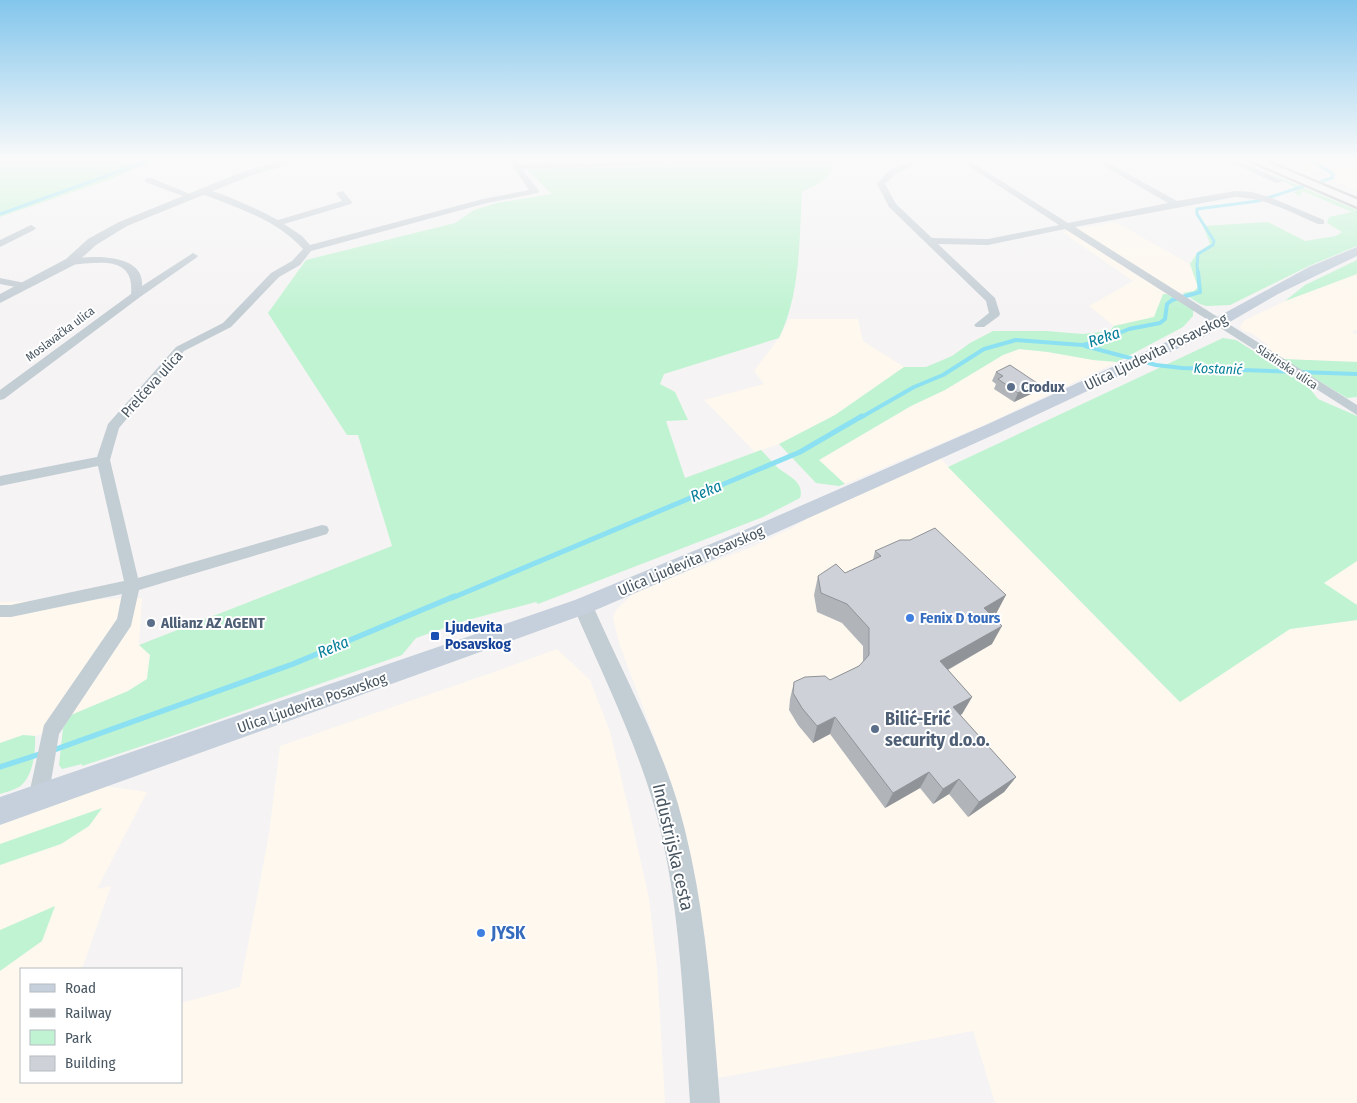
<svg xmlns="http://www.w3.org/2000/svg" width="1357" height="1103" font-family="'Fira Sans Condensed',sans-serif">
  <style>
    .commercial { fill: #fef8ee }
    .green { fill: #c0f3d2 }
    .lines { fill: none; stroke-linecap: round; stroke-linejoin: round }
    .stream-far3 { stroke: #8be0f2; stroke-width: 3 }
    .stream-far2 { stroke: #8be0f2; stroke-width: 4 }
    .stream-far1 { stroke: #8be0f2; stroke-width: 5 }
    .stream { stroke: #8be0f2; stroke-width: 5.5 }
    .minor { fill: #c3cdd4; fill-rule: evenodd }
    .tertiary { fill: #c3cdd4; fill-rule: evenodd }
    .secondary { fill: #c5d0dc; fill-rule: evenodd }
    .rail { stroke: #b4b8bd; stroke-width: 2.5 }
    .wall { fill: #b1b5ba }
    .shaded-wall { fill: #909397 }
    .building { fill: #ced2d8; stroke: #909397 }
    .service-dot { fill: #5c6f8a; stroke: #fff; stroke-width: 2 }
    .shop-dot { fill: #3f7fe0; stroke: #fff; stroke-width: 2 }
    .transit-dot { fill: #1a4fb4; stroke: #fff; stroke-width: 2 }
    .labels { text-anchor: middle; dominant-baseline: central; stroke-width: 4; stroke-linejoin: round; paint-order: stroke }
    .far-street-label { font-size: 12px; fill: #495762; stroke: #fff }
    .far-water-label { font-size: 14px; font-style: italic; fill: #067f98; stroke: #fff }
    .street-label { font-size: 15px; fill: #495762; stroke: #fff }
    .service-label { font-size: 15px; font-weight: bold; fill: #4e5e75; stroke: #fff; text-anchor: start }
    .shop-label { font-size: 15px; font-weight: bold; fill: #366cbe; stroke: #fff; text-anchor: start }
    .transit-label { font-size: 15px; font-weight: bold; fill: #164399; stroke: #fff; text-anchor: start }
    .water-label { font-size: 16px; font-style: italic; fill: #067f98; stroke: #fff }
    .near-service-label { font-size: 18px; font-weight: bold; fill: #4e5e75; stroke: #fff; text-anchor: start }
    .near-street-label { font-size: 18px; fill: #495762; stroke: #fff }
    .near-shop-label { font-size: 18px; font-weight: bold; fill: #366cbe; stroke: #fff; text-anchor: start }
  </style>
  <rect width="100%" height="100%" fill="#f5f3f3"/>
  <g class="commercial">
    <polygon points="1273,158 1300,158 1322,172 1313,174"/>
    <polygon points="1313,158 1357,158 1357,190 1333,180 1338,177 1336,172"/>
    <polygon points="1115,222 1190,264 1198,287 1194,291 1163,295 1154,317 1114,326 1089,306 1133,281 1062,232"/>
    <polygon points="1357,274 1357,330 1351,331 1357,335 1357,362 1283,359 1267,349 1268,345 1253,334 1242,330 1240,326 1245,320 1285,301"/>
    <polygon points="789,319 858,319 863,341 904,367 835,415 779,444 755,452 704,400 764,384 754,371 779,338"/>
    <polygon points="1019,349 1048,352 1093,360 1117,362 984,425 845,484 818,461 911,406 945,390 1003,355"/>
    <polygon points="940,458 1179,702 1290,629 1357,620 1357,1103 995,1103 973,1031 718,1078 705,937 683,824 668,774 619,643 613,618 616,610 637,590 750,548 792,528 821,510"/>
    <polygon points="1357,561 1357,605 1323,583"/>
    <polygon points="142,598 139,644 150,655 147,679 128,691 71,715 63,728 35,736 23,735 0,743 0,602"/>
    <polygon points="557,649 590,680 610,732 632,823 649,898 657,967 665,1103 0,1103 0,821 104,786 147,792 97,889 111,886 82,969 21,969 21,1082 181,1082 181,1003 240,987 269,834 280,746 497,671"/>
  </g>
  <g class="green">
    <polygon points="0,158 164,158 111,179 0,217"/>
    <path d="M670,158H837C831,177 820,185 802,191C799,240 801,293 779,338L664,374L660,384L675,392L688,420L666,421L685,478L761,450C767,456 772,462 778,468C788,476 805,482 800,498L763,517L538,604L536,602L464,621L416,638L402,655L172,736L82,766V764L62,769L59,765L63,728L71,715L128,691L147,679L150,655L139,645L392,546L358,435H347L268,313L306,260L455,223L474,210L497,203L552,194L526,169L669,165Z"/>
    <polygon points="1261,170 1357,210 1357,246 1309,266 1230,305 1206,306 1200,304 1183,293 1194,291 1198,287 1190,264 1198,252 1210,244 1203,226 1268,222 1305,241 1336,236 1342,232 1327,223 1329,217 1352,212 1302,191 1300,197 1294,192 1299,189"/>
    <polygon points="1357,260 1357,274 1285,301 1305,285"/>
    <polygon points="1163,294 1167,294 1193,310 1193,316 1183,327 1117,362 1093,360 1048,352 1019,349 1003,355 945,390 911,406 819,460 845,484 839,486 816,483 779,444 835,415 904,367 926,367 952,356 970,343 993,331 1046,331 1083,334 1110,331 1114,326 1154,317"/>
    <polygon points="1223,338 1236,340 1307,385 1318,399 1357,416 1357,561 1324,583 1357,605 1357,620 1290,629 1180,702 948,467"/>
    <polygon points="1283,359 1357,362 1357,397 1347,398"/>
    <path d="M23,735L35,736C36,751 33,778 19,787C14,790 6,792 0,794V743Z"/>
    <polygon points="102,808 89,826 61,844 0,865 0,844"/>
    <polygon points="55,906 42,941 0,971 0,930"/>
  </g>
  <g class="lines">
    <g class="stream-far3">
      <polyline points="1308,158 1333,174 1332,178 1322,181"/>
      <polyline points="0,214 156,158"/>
      <polyline points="1198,274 1197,265 1198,254 1213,245 1214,241 1197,214 1197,209 1258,201 1304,186"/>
    </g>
    <g class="stream-far2">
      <polyline points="1085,346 1156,365 1182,368 1357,374"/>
      <polyline points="860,418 914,387 943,375 984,349 1016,340 1082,345 1097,342 1129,329 1160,323 1165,319 1167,304 1172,300 1200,292 1198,272"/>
    </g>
    <polyline class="stream-far1" points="452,598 800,452 862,416"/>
    <g class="stream">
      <polyline points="51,751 293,664 455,596"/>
      <polyline points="0,767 43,753"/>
    </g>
    <g class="minor">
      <path d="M507,158H515L519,164L662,161L666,163L662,165L522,169L539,191L538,193L487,203L311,251L300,265L279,277L231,327L184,351L119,428L110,460L138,578L322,525L327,526L329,530L327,534L139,590L131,626L59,734L48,799L45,806L38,808L31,806L28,799L44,725L117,619L122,594L11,617H0V605H11L124,581L98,466L0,486V476L97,457L108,424L176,347L223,323L271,273L292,261L303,249C276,219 235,207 199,193V189C212,187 264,212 278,220L342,201L336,193L343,191L352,202L351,204L284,224L302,236L310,245L483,199L529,190Z"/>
      <path d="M919,158H929L895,174L885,184L896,204L932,238L988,239L1059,225L956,158H965L1068,223L1168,203L1090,158H1099L1177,201L1235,191L1252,192L1272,198L1324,220V224H1318C1291,212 1265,198 1235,197L1075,227L1357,405V415L1065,229L988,245L938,244L995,298L1000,314L999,316L984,327H976L974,325L989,313L986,301L889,207L877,184L889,170Z"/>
      <polygon points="1222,158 1232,158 1283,181 1276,183"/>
      <polygon points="145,178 151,178 195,196 188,198 145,182"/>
      <polygon points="31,225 36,228 34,230 0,247 0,240"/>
      <path d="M193,253L198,256L196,258L140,297L4,399L0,400V390L131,294C135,254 97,263 70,265L65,262L66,260C88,255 145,252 142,286Z"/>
      <polygon points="0,278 30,284 31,286 26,289 0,284"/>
    </g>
    <g class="tertiary">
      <polygon points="289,158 314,158 313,160 293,163 250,176 127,226 96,245 74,265 0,303 0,294 66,259 88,239 119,222 242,172"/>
      <path d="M583,598L590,600L593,606C621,669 658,738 678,804C706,901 712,1003 720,1103H690C683,1003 681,899 653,802C633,735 601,671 573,606L576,600Z"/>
    </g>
    <polygon class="secondary" points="1357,247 1357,256 1278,294 1209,334 1000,432 773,534 591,612 0,825 0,797 575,600 759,524 988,424 1197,328 1309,267"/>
    <g class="rail">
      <polyline points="1241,158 1357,208"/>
      <polyline points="1261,158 1357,198"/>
    </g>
  </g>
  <g class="wall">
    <polygon points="996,372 1033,393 1014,402 994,389 996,384 992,381"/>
    <polygon points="875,551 996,614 992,616 992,644 948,670 972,697 962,714 960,715 1016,777 1004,792 968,817 949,794 933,804 920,788 885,808 830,734 813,743 798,725 789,710 790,699 794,682 830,680 859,666 863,662 863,646 842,623 817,612 814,595 818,576 845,573 873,560"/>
  </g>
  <g class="shaded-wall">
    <polygon points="1037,383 1033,393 1014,402 1018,393"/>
    <polygon points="1006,595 996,614 974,626 984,608"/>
    <polygon points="1002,626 992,644 931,679 940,661"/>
    <polygon points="972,697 962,714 944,724 953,707"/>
    <polygon points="835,717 830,734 813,743 817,726"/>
    <polygon points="929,772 920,788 885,808 893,793"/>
    <polygon points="1016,777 1004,792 968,817 979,802"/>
    <polygon points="959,779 949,794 933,804 943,789"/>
  </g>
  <g class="building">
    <polygon points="1010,365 1037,383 1018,393 998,379 1003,376 996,372"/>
    <polygon points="935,528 1006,595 984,608 1002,626 940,661 972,697 953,707 1016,777 979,802 959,779 943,789 929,772 893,793 835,717 817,726 802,708 793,693 794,682 805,677 825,676 830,680 859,666 869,655 869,628 847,604 821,593 818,576 836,564 845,573 881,556 875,551 900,540 910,540"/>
  </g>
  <linearGradient id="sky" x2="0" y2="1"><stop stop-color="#83c6ec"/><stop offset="0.51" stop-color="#fafafa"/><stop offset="1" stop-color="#fafafa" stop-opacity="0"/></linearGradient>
  <rect width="1357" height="312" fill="url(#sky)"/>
  <g class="service-dot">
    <circle cx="1011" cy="387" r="5"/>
    <circle cx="151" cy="623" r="5"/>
    <circle cx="875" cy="729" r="5"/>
  </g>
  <g class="shop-dot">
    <circle cx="910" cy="618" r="5"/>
    <circle cx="481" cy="933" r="5"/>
  </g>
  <rect class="transit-dot" x="430" y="631" width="10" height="10" rx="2.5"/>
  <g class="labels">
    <g class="far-street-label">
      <text transform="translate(60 334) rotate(-37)">Moslavačka ulica</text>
      <text transform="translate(1287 367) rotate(33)">Slatinska ulica</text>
    </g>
    <g class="far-water-label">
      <text transform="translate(1218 369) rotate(2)">Kostanić</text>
    </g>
    <g class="street-label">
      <text transform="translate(1156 352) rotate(-26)">Ulica Ljudevita Posavskog</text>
      <text transform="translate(152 384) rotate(-48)">Prelčeva ulica</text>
      <text transform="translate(691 561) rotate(-23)">Ulica Ljudevita Posavskog</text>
      <text transform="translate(312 703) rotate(-19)">Ulica Ljudevita Posavskog</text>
    </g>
    <g class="service-label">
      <text x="1021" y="387">Crodux</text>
      <text x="161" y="623">Allianz AZ AGENT</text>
    </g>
    <g class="shop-label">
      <text x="920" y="618">Fenix D tours</text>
    </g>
    <g class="transit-label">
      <text x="445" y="627">Ljudevita<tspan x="445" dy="17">Posavskog</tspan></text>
    </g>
    <g class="water-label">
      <text transform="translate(1104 337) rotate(-19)">Reka</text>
      <text transform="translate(706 491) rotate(-23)">Reka</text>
      <text transform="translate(333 647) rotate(-23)">Reka</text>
    </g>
    <g class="near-service-label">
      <text x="885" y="719">Bilić-Erić<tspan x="885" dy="21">security d.o.o.</tspan></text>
    </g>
    <g class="near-street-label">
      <text transform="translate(673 847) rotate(77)">Industrijska cesta</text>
    </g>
    <g class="near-shop-label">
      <text x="491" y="933">JYSK</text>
    </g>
  </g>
  <rect x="20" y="968" width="162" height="115" fill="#ffffff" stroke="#b6bcc0"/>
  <rect x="30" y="984" width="25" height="8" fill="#c5d0dc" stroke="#b6bcc0"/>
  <text x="65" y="993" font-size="15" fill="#495762">Road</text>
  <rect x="30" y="1009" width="25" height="8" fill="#b4b8bd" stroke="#b6bcc0"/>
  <text x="65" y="1018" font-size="15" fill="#495762">Railway</text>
  <rect x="30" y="1030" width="25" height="15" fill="#c0f3d2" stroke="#b6bcc0"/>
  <text x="65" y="1043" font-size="15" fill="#495762">Park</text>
  <rect x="30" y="1056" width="25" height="15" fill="#ced2d8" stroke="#b6bcc0"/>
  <text x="65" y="1068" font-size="15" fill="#495762">Building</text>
</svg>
